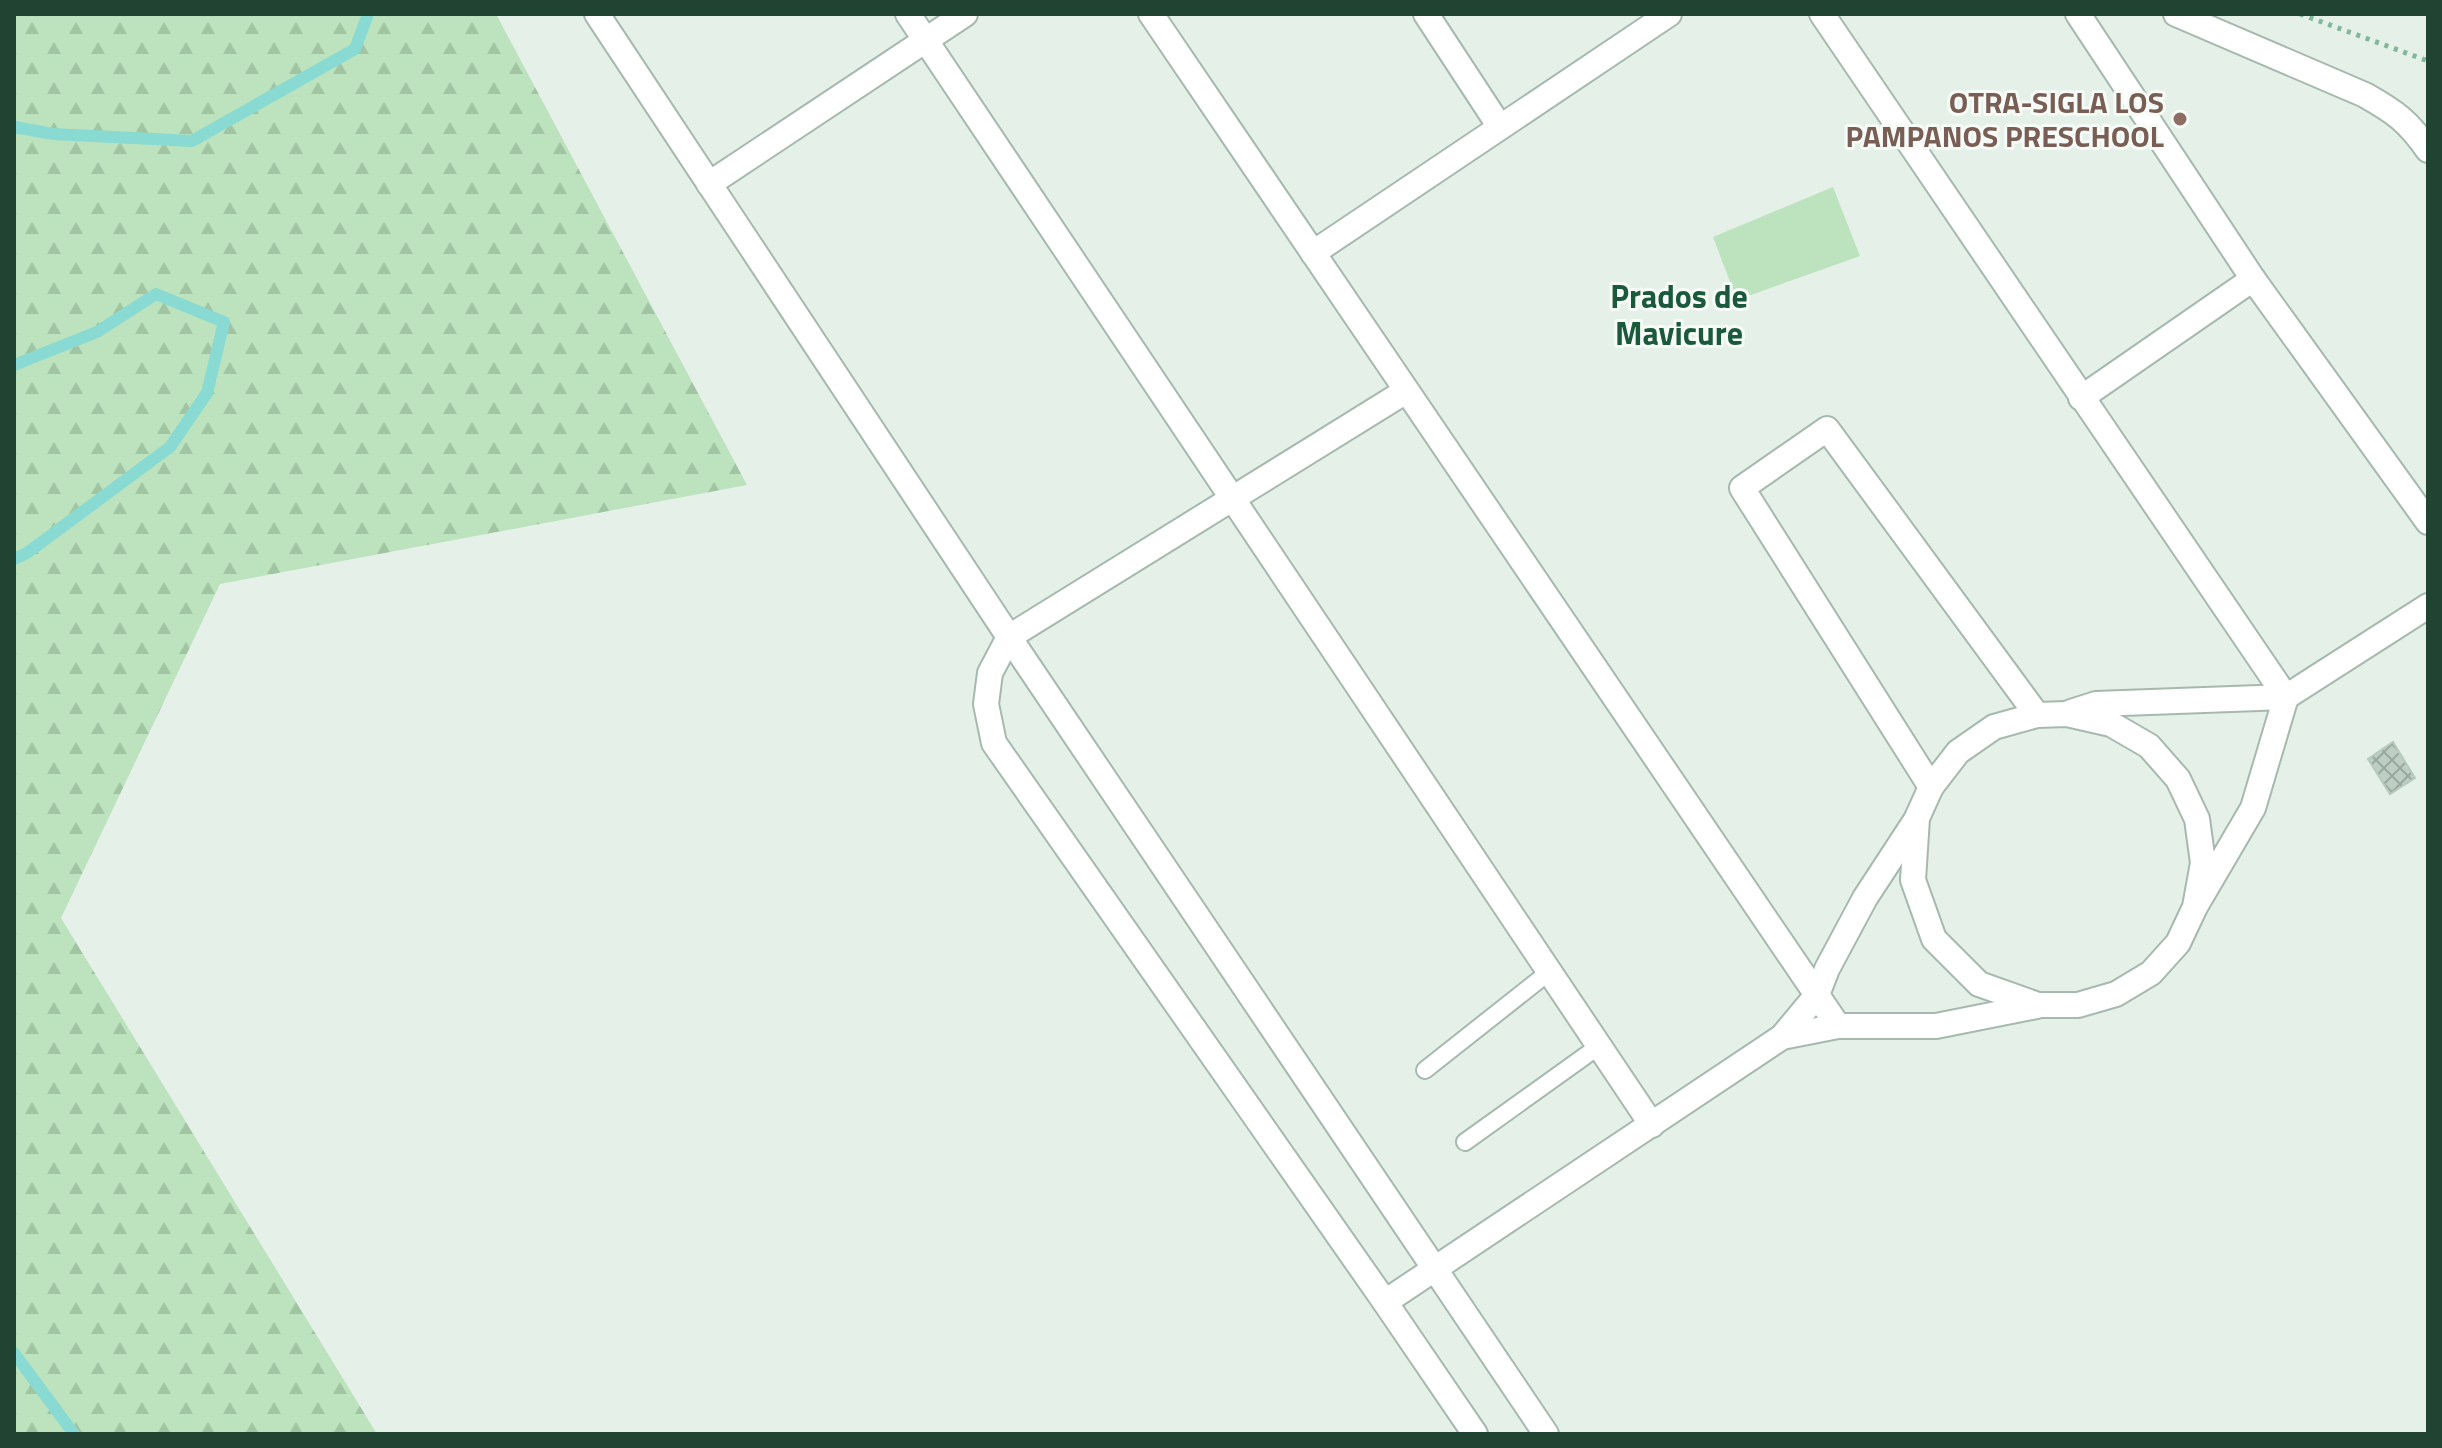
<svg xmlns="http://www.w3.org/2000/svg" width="2442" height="1448" font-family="'Titillium Web',sans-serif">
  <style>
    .forest { fill: url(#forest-firs) }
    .pitch { fill: #bce3bd }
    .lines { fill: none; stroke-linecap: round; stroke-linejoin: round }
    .stream { stroke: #88dad3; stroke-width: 12 }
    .building { fill: url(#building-cross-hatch); stroke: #b6cabd; stroke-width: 2 }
    .service-casing { stroke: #a6b9ae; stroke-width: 20 }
    .minor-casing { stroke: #a6b9ae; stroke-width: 28 }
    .path { stroke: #82b799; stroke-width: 5; stroke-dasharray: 4 6; stroke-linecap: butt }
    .service { stroke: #fff; stroke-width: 16 }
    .minor { stroke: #fff; stroke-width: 24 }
    .education-dot { fill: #8d6e63; stroke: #f6fbf8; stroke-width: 3 }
    .labels { text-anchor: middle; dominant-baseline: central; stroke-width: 6; stroke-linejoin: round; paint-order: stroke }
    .education-label { font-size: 30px; font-weight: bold; fill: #785e54; stroke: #f6fbf8; text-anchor: end }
    .neighbourhood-label { font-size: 32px; font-weight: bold; fill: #1a593b; stroke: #f6fbf8 }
  </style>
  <defs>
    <pattern id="forest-firs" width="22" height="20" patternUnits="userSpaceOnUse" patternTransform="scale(2)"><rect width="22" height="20" fill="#bce3bd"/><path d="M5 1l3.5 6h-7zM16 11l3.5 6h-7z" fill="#a1c4a3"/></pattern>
    <pattern id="building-cross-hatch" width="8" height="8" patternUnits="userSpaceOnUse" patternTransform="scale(2)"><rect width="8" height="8" fill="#bdcec3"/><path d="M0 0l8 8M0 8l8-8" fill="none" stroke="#99a99f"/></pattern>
  </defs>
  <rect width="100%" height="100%" fill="#e5f0e8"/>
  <polygon class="forest" points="14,14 496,14 747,485 220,584 61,918 377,1434 14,1434"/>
  <polygon class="pitch" points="1833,187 1860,256 1737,300 1713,237"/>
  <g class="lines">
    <g class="stream">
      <polyline points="14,127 53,134 192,141 355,49 368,14"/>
      <polyline points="14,365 97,332 156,294 224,322 207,393 170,447 27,553 14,559"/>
      <polyline points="14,1353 74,1434"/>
    </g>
  </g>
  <polygon class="building" points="2393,742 2415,778 2390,794 2368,759"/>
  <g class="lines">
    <g class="service-casing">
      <g id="service">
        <polyline points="1425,1070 1549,972"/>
        <polyline points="1465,1142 1599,1046"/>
      </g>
    </g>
    <g class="minor-casing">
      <g id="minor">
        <polyline points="597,14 1009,637 1546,1434"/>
        <polyline points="908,14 1652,1125"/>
        <polyline points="1151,14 1838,1026"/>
        <polyline points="1426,14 1500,127"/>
        <polyline points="1822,14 2286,697"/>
        <polyline points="2078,14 2253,279 2428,522"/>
        <path d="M2176,14L2365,95C2395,112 2408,121 2428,150"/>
        <polyline points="709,184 965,14"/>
        <polyline points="1313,253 1669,14"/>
        <polyline points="1406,391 1009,637 990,673 986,704 994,743 1385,1302 1475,1434"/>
        <polyline points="2081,398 2253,279"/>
        <polyline points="2071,712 2096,704 2286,697 2428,606"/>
        <polyline points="1931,787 1742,488 1827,429 2037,715"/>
        <polyline points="2195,907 2203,863 2197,819 2178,779 2149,746 2111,724 2067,714 2037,715 1994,727 1958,752 1931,787 1917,818 1913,880 1934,939 1979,984 2038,1005 2078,1005 2116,994 2151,973 2178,943 2195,907 2253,808 2286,697"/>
        <polyline points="1782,1037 1838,1026 1936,1026 2037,1006"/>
        <polyline points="1385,1302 1782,1037 1817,995 1827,969 1865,898 1916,820"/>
      </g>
    </g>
    <polyline class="path" points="2300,14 2428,61"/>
    <use href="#service" class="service"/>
    <use href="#minor" class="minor"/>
  </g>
  <circle class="education-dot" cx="2180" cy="119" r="8"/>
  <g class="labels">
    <g class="education-label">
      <text x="2164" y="102">OTRA-SIGLA LOS<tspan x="2164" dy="34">PAMPANOS PRESCHOOL</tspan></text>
    </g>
    <g class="neighbourhood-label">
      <text x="1679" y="296">Prados de<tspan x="1679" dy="37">Mavicure</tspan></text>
    </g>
  </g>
  <rect width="2442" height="1448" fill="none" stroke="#214432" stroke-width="32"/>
</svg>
